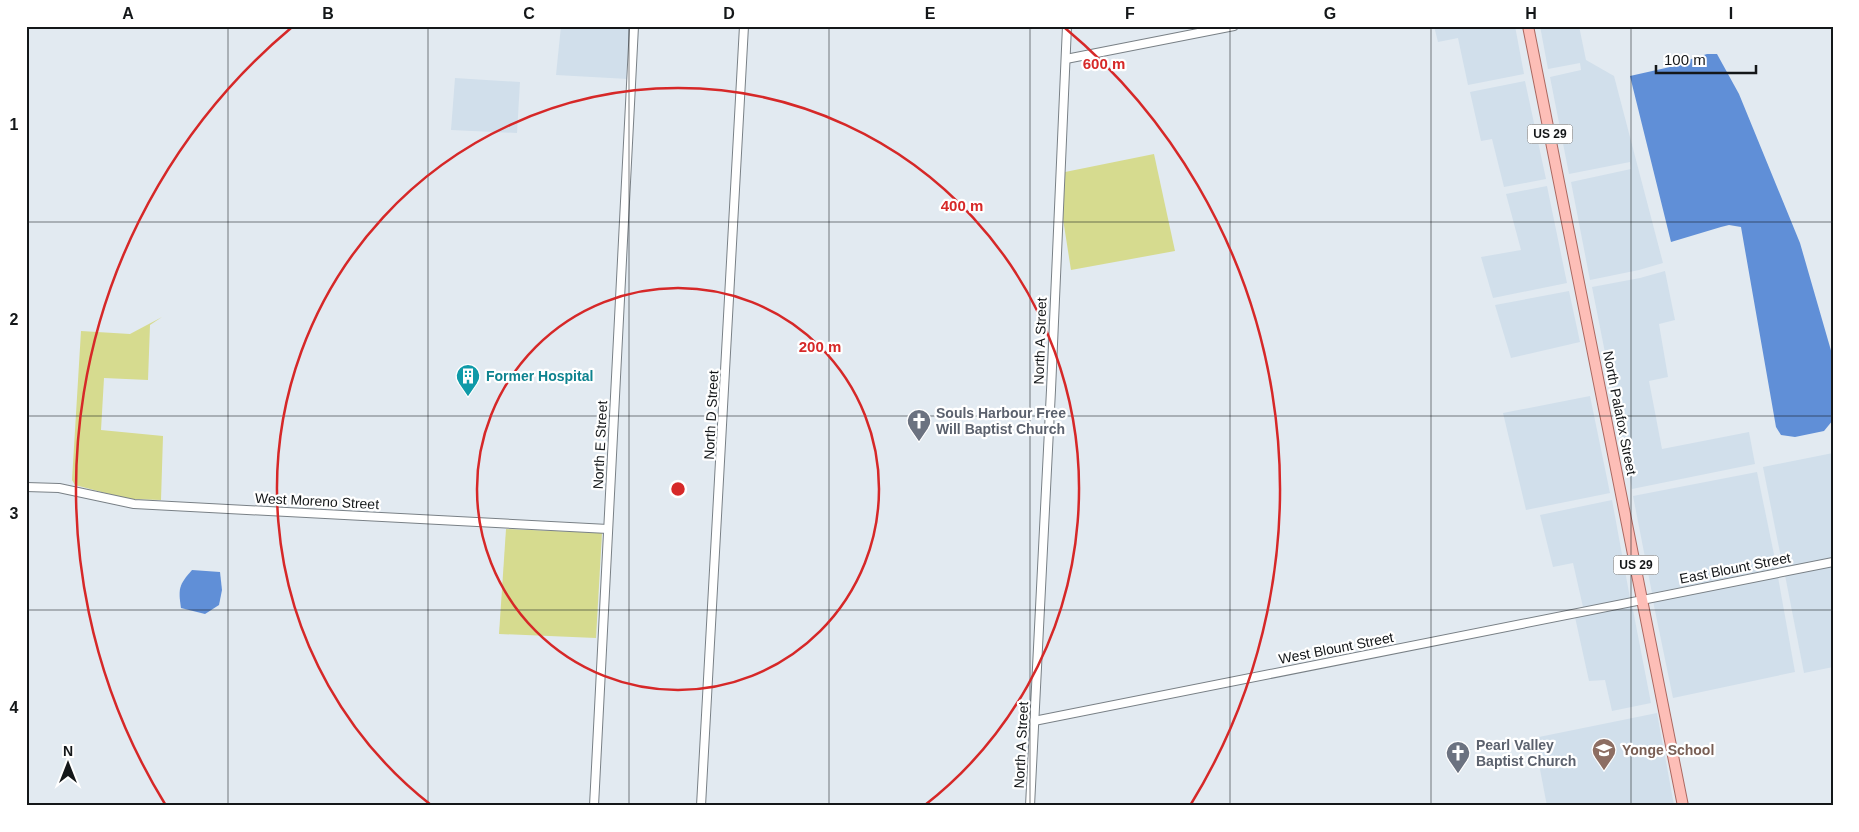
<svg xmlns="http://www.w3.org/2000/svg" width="1859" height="832" font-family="Helvetica,sans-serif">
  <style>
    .built { fill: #d1dfeb }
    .green { fill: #d6db8f }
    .water { fill: #608fd7 }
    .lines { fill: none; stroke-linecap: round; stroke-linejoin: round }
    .tertiary-casing { stroke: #798086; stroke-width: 10 }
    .primary-casing { stroke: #ab6860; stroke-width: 12 }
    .tertiary { stroke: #fff; stroke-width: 8 }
    .primary { stroke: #fdbeb7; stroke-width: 10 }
    .grid { fill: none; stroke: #141719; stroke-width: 1; stroke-opacity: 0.55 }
    .ring { fill: none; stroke: #d62828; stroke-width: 2.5 }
    .labels { text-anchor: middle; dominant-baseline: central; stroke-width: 4.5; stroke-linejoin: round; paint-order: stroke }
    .shield { fill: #fff; stroke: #5a5d5e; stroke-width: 1 }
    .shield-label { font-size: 12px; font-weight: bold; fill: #141719 }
    .street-label { font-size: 14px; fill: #141719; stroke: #fff }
    .culture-label { font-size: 14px; font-weight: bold; fill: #0d838f; stroke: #fff; text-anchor: start }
    .worship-label { font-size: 14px; font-weight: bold; fill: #5b616d; stroke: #fff; text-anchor: start }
    .education-label { font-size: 14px; font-weight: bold; fill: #785e54; stroke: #fff; text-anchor: start }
    .centre { fill: #d62828; stroke: #fff; stroke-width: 2.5 }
    .ring-label { font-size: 15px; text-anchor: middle; font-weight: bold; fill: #d62828; stroke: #fff; stroke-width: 4.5; stroke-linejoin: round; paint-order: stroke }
    .neatline { fill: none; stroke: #141719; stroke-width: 2 }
    .grid-label { font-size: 16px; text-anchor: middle; font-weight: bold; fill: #141719 }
  </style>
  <rect width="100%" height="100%" fill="#e2eaf1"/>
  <g class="built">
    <polygon points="561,26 630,26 628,79 556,75"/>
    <polygon points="1434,26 1515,26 1524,74 1468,85 1458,38 1438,42"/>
    <polygon points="1540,26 1579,26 1586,60 1614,76 1663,263 1639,270 1590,280 1571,182 1631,169 1630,162 1569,174 1550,77 1581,70 1580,63 1548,69"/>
    <polygon points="455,78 520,82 517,133 451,130"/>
    <polygon points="1525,81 1546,179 1504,187 1492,139 1481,141 1470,92"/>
    <polygon points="1547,186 1567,283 1493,298 1481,257 1521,250 1506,194"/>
    <polygon points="1665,271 1675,320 1659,324 1668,377 1649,381 1662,449 1749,432 1755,464 1632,489 1592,287 1640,278"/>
    <polygon points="1569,291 1580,342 1511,358 1495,305"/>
    <polygon points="1590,396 1610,493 1526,510 1503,413"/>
    <polygon points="1833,453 1833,558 1783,568 1763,467"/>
    <polygon points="1757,472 1777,569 1652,593 1633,496"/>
    <polygon points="1612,500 1630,598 1583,607 1573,563 1553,567 1540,515"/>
    <polygon points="1833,566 1833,667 1804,673 1785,575"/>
    <polygon points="1778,577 1795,672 1673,698 1653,601"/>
    <polygon points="1632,605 1651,703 1612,711 1605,680 1589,681 1575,617"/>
    <polygon points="1657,713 1674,805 1547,806 1534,738"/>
  </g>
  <g class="green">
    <polygon points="1154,154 1175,251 1071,270 1063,219 1065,172"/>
    <polygon points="162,317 150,325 148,380 104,378 101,430 163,436 161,500 128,499 75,485 72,480 81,331 130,334"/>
    <polygon points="506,529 602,533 596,638 499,634"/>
  </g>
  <g class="water">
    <polygon points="1707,54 1717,54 1739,94 1800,243 1832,354 1833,420 1824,431 1795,437 1781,435 1776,427 1741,227 1729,225 1721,227 1671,242 1630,76 1679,65 1685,61"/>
    <path d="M192,570L220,572L222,590L219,605L205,614L181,608C178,588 179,585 192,570Z"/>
  </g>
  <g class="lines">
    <g class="tertiary-casing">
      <g id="tertiary">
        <polyline points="1066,59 1234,26"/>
        <polyline points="26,487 59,488 134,504 608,529"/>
        <polyline points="1034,721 1833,562"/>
        <polyline points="594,806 634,26"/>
        <polyline points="701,806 744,26"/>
        <polyline points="1030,806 1051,390 1067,26"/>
      </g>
    </g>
    <g class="primary-casing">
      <polyline id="primary" points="1528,26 1683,806"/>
    </g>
    <use href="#tertiary" class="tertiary"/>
    <use href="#primary" class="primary"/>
  </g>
  <path class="grid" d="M228,26V806M428,26V806M629,26V806M829,26V806M1030,26V806M1230,26V806M1431,26V806M1631,26V806M26,222H1833M26,416H1833M26,610H1833"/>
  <g class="ring">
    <circle cx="678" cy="489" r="201"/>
    <path d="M431 805A401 401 0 1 1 925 805"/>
    <path d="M165 804A602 602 0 0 1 291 28M1065 28A602 602 0 0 1 1191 804"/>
  </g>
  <defs>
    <g id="building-pin" transform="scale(1.25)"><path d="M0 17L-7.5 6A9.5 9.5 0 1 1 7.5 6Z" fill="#0f9aa8" stroke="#fff"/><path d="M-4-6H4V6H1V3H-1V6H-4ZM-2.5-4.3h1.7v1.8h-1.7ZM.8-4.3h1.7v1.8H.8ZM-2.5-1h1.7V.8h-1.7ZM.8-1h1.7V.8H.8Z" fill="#fff"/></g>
    <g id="church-pin" transform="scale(1.25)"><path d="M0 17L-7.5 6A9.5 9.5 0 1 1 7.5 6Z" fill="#6b7280" stroke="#fff"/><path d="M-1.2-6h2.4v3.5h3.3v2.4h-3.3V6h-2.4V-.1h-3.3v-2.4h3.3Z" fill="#fff"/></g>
    <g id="school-pin" transform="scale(1.25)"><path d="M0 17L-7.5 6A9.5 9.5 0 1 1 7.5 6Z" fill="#8d6e63" stroke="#fff"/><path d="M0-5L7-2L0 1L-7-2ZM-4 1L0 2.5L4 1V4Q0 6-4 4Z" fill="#fff"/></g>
  </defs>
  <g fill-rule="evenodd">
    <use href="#building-pin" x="468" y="376"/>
    <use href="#church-pin" x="919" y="421"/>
    <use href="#school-pin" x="1604" y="750"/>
    <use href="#church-pin" x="1458" y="753"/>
  </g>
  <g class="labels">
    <g class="shield">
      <rect x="1527.5" y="124.5" width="45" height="19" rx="4"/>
      <rect x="1613.5" y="555.5" width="45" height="19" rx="4"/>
    </g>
    <g class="shield-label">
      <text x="1550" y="134">US 29</text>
      <text x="1636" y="565">US 29</text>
    </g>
    <g class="street-label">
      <text transform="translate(1040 341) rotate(-88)">North A Street</text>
      <text transform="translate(1620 413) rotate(79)">North Palafox Street</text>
      <text transform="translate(711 415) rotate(-87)">North D Street</text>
      <text transform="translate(600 445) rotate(-87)">North E Street</text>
      <text transform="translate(317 501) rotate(3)">West Moreno Street</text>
      <text transform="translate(1735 568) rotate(-11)">East Blount Street</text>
      <text transform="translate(1336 648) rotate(-11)">West Blount Street</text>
      <text transform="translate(1021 745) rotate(-87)">North A Street</text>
    </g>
    <g class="culture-label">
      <text x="486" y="376">Former Hospital</text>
    </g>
    <g class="worship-label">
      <text x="936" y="413">Souls Harbour Free<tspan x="936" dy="16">Will Baptist Church</tspan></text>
      <text x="1476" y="745">Pearl Valley<tspan x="1476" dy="16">Baptist Church</tspan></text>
    </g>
    <g class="education-label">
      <text x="1622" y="750">Yonge School</text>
    </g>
  </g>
  <circle cx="678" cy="489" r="8" class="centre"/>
  <g class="ring-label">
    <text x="1104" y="69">600 m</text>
    <text x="962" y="211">400 m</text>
    <text x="820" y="352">200 m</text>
  </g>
  <rect width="1859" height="832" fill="none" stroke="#ffffff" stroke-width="55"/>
  <g transform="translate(68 764)" stroke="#ffffff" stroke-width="4" paint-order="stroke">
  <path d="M0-4L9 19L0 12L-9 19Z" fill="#141719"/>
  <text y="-8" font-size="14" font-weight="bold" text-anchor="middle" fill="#141719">N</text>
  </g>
  <path d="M1656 65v8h100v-8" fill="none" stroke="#141719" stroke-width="2.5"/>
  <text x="1664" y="65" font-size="15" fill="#141719" stroke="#ffffff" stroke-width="4" paint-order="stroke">100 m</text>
  <rect x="28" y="28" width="1804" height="776" class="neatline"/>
  <g class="grid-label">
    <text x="128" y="19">A</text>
    <text x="328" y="19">B</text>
    <text x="529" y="19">C</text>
    <text x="729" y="19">D</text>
    <text x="930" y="19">E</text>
    <text x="1130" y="19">F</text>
    <text x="1330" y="19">G</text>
    <text x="1531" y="19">H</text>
    <text x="1731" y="19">I</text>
    <text x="14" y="130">1</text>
    <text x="14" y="325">2</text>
    <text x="14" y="519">3</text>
    <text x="14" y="713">4</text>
  </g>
</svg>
